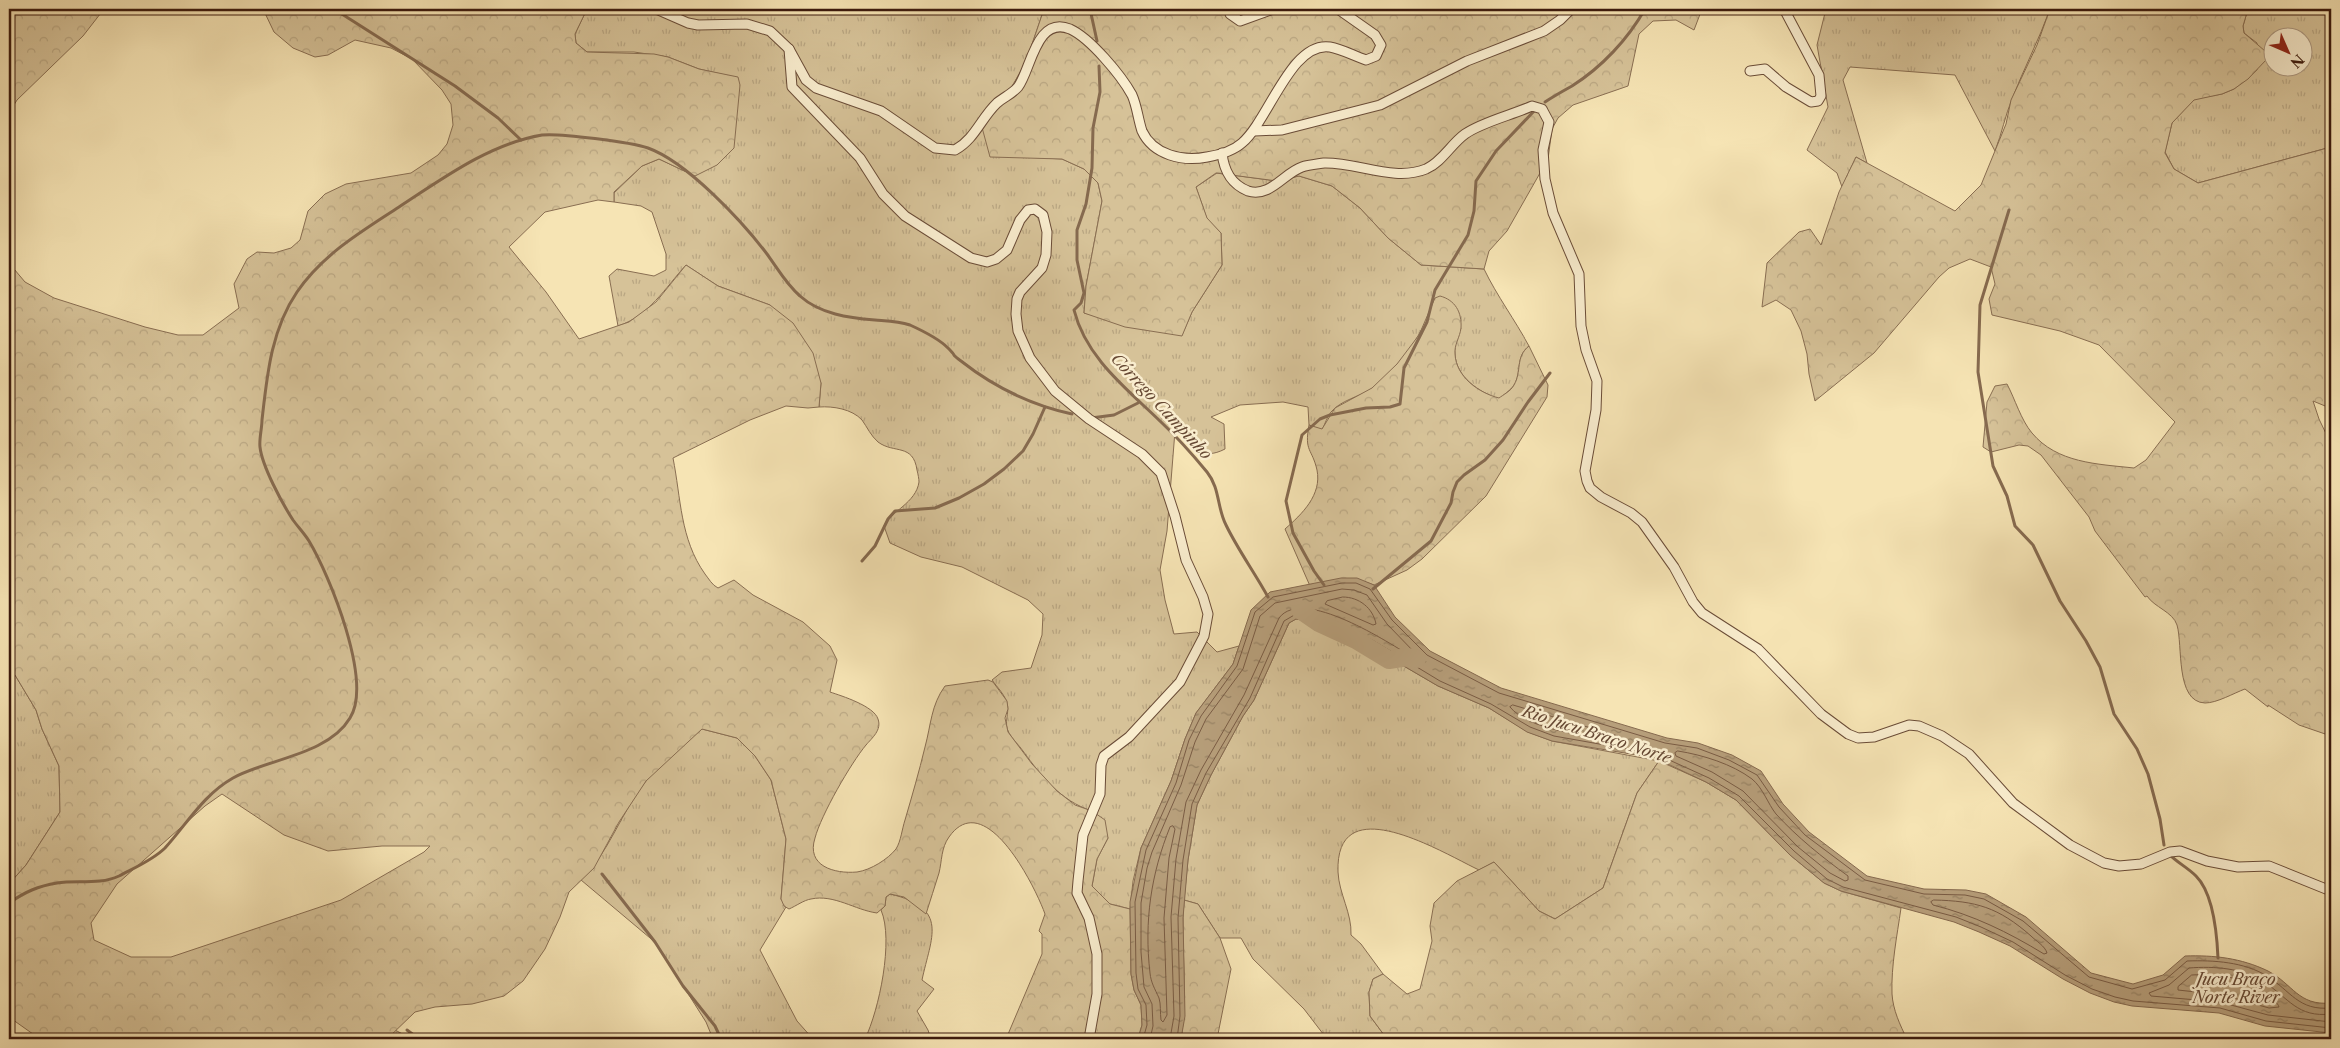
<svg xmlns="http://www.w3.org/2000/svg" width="2340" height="1048" font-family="'Libre Caslon Text',serif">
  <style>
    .grass { fill: url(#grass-tufts); stroke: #896e52; fill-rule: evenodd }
    .forest { fill: url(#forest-crowns); stroke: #896e52; fill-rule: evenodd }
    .water { fill: url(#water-ripples); stroke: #866a4f }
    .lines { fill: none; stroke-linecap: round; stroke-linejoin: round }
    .shore { stroke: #7a5c44; stroke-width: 1 }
    .stream { stroke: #866a4f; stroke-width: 3 }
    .river { stroke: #b79f7b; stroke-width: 18 }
    .minor-casing { stroke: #6a4c37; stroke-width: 11 }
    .minor { stroke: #f9edce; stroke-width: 9 }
    .labels { text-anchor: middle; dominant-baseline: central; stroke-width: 5; stroke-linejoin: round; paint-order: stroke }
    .water-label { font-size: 16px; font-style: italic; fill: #674934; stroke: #f9edce }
  </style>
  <defs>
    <pattern id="grass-tufts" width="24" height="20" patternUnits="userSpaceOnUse" patternTransform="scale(1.25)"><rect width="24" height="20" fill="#d6c298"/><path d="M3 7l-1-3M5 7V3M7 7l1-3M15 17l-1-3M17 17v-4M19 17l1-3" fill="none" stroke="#b9a682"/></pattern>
    <pattern id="forest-crowns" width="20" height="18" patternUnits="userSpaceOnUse" patternTransform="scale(1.25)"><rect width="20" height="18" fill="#d6c298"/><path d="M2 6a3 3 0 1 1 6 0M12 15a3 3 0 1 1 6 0" fill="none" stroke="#b9a682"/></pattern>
    <pattern id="water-ripples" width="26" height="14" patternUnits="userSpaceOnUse" patternTransform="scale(1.25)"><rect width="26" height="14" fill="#b79f7b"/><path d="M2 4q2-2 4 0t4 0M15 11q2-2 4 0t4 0" fill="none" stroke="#968163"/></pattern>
  </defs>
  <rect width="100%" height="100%" fill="#f6e4b4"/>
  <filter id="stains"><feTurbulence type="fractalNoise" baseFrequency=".004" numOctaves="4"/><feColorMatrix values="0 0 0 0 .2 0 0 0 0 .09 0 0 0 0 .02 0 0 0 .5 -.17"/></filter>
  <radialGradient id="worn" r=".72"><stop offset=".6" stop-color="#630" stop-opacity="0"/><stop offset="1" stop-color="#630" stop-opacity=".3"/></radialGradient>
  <g class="grass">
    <path d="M587,9H1044L1026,62L1010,90L1025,157L1062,159L1084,169L1098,183L1102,201L1086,286L1084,313L1182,335L1192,312L1222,265L1221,233L1207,219L1196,187L1217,173L1277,181L1299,176L1332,186L1360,208L1388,238L1421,265L1484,269C1497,296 1515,320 1529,346C1515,357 1522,372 1514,385C1511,390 1503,395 1499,399C1479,392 1456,377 1455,354C1454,346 1458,336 1461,328L1435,298C1427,328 1398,371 1371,389C1359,397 1341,400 1331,412C1327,417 1325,424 1322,430L1309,425L1308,407L1283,402L1240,405L1211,417L1224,424L1225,449C1202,461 1190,448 1177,430L1175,431L1167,531L1160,570L1165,600L1174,634L1197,632L1217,652L1239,646L1233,664L1196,713L1185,739L1171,781L1141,848L1133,881L1130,909L1110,904L1092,886L1097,859L1108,838L1092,811C1061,801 1042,777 1023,751C1019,745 1013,740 1009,733C1003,723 1010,713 1007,703C1005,695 997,687 992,680L1002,672L1031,668L1042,635L1043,614L1028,600L962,567L921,557L890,543L884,526C891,511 916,503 919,482C919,479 918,474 917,470C913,443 894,454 878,442C871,436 867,427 862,420C852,409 833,406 819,407L821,383L770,305L718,286L686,265C665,288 649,316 618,326L609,276L617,269L654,276L666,270V254L652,212L641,206L614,202V193L642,166L659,159L695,176L734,77L699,69L668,57L634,52H587L576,43L575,34Z"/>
    <path d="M1826,9H2050C2039,40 2024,68 2012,99C2005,116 2002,133 1995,151L1955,75L1850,67L1843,80L1867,163L1856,157L1842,187L1837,173L1807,150L1828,107L1817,45Z"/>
    <path d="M2248,9H2331V147L2198,183L2174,169L2165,152L2172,123L2194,99L2222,94L2234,89L2257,70V43L2244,33L2243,26ZM2272,38H2302V68H2272Z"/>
    <path d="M1296,619L1321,623L1349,634L1438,686L1489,708L1528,732L1552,741L1659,761L1637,793L1603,888L1555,919L1539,911L1494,862L1479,870C1443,853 1335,786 1338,872C1339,894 1352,913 1351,935L1361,944L1383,974L1373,979L1369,992L1370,1016L1387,1039H1327L1304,1009L1253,959L1241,938H1220L1198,904L1184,900L1188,860L1197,805L1211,775L1243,716L1254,700L1289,623Z"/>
    <polygon points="9,669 15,675 36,710 42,729 59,766 60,812 26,865 9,884"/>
    <path d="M702,729L737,738L755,756L771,780L786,839L781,899L786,907L760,950L797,1021L813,1039H713L706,1022L656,943L581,880C609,853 621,812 646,781C661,762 683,745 702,729Z"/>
    <path d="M890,894C950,908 931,937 922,980L934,989L917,1011L928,1030L931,1039H865C879,1010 894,940 881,910L885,906L886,897Z"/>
    <polygon points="395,1030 412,1039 387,1039"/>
  </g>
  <g class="forest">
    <polygon points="9,9 104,9 83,36 17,100 9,113"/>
    <path d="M263,9H587L575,34L576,43L587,52L654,54L668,57L699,69L738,77L740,85L734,148L717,165L695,176L659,159L642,166L614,192V202L598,200L545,212L509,247L546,292L579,339L629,322L656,302L686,265L718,286L770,305L793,323L813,353L821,383L819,407L808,408L786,406L750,420L673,458C681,498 680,539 705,574C709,579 712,585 718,588L734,580L753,595L803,622L830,646L837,660L830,692C842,696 874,706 878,719C882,730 872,738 866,745C851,763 821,815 815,838C806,866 834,874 857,872C871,870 888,859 896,849C901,841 902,829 905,820C912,796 919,772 925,747C931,725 931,705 945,686L988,680L993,682L1007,701L1008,709L1005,718L1008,732L1032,764L1057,791L1075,805L1092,811L1105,820L1108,838L1097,859L1092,886L1110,904L1130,909L1131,974L1134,990L1141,1005L1142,1025L1138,1039H1006L1042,954V934L1039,931L1045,914C1035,886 985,786 949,837C941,848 942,861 939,873C935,887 930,900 926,914L904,897L890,894L886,897L885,906L877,913C855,910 834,894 811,899C804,900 796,906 789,909L784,906L781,899L786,839L771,780L755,756L737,738L702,729L646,781L619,822L594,868L569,892L560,917L545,949L523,981L504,996L472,1004L435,1007L415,1012L387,1039H40L9,1017V884L26,865L60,812L59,766L42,729L36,710L15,675L9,669V263L25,282L54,298L145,327L178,335H203L239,308L234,284L247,259L257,252L274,253L291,248L300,240L308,211L325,194L346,184L411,173L438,155L447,144L453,125L451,104L442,90L412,59L391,48L355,40L328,55L315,57L293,48L274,32ZM222,794L284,835L328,851L382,846H430L424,852L341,900L171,957H131L94,940L91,923L117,884L205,806Z"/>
    <polygon points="1044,9 1702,9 1694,30 1676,20 1653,21 1639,34 1628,86 1573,105 1558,118 1552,129 1548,159 1507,231 1489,251 1484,269 1421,265 1388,238 1360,208 1332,186 1299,176 1277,181 1216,173 1196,187 1207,218 1221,233 1222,265 1192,312 1182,336 1125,327 1084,313 1086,286 1102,201 1098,183 1084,169 1062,159 990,157 980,120 1010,90 1026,62"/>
    <path d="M2050,9H2248L2243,26L2244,33L2265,51L2266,60L2248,79L2234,89L2222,94L2194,100L2172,123L2165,153L2174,169L2198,183L2331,147L2330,408L2313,401L2319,419L2331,444V736L2299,725L2268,705V707L2245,689C2234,693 2217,703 2205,703C2175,702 2183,645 2177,625C2173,612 2154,607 2147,596L2145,597L2095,531L2089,517L2041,455L2028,446L2019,445L1991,452L1983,447L1987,402L1995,386L2007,384C2015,399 2021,420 2032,433C2057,463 2097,464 2134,468L2146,460L2175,422L2099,345L2060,331L1992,315L1989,299L1995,284L1991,267L1970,259L1949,268L1939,277L1874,353L1815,401L1809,374L1807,354L1801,331L1791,310L1776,300L1762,307L1767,263L1799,232L1810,229L1821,245L1839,192L1856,157L1955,211L1981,185L2006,124L2011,100L2037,45Z"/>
    <path d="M1440,296C1455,300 1462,312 1461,328C1460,337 1454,345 1455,354C1456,377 1479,393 1499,398C1503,395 1511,391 1514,385C1522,372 1515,357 1529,346L1548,385L1547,397L1486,496L1422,559L1407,570L1374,585C1348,575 1336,579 1310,586L1285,529C1302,514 1322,495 1317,470C1312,448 1304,452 1309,425L1322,429L1335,408L1372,388L1397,364L1419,335L1435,298Z"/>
    <path d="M1659,761L1706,782L1736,800L1790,855L1824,883L1841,891L1901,908C1897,936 1891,966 1892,994C1893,1010 1900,1025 1907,1039H1387L1370,1016L1369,992L1373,979L1383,974L1407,994L1420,989L1432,941L1430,926L1434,903L1457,881L1494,862L1539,911L1555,919L1603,888L1637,793Z"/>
    <path d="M1184,900L1198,904L1220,938L1231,969L1217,1039H1181C1189,994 1180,946 1184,900Z"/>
  </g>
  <path class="water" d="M1341,578H1357L1374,585L1395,617L1430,651L1501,688L1667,738L1698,743L1732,755L1761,771L1783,804L1809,832L1867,876L1924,889L1966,890L1986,894L2026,917L2091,973L2133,984L2163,975L2185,956C2214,955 2241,958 2268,971C2293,984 2298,1006 2331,1003V1033L2265,1026L2219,1013L2132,1006L2114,1002L2090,993L2063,979L2010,946L1979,932L1954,922L1841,891L1824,883L1790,855L1736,800L1706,782L1655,758L1552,741L1527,732L1489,708L1438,686L1349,634L1321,623L1296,619L1289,623L1254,700L1243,716L1211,775L1197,805L1188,860L1183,918L1185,1016L1181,1039H1138L1142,1025L1141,1005L1134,990L1131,974L1130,902L1141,848L1171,781L1185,739L1196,713L1233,664L1251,610L1270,592Z"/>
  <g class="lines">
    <g class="shore">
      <path d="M1343,597C1359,597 1373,608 1376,624L1373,625L1325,604L1327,601Z"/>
      <path d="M1513,705L1618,736L1619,739L1617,741C1588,736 1528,730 1510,707Z"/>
      <path d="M1678,751C1703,755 1732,764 1752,779C1763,788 1768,804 1776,814C1798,838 1822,857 1848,876V880L1845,881L1830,873L1798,847L1743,791L1712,772L1676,756L1675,753Z"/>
      <path d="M1173,826L1175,829L1169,858L1164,918L1167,1015L1163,1022L1161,1020C1160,1013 1161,1004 1159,998C1155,989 1151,983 1150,973C1144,921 1151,874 1170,827Z"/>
      <path d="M1934,900C1976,901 1998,907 2031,936C2036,941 2045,946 2047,953L2044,954C2008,932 1973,915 1933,905L1931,902Z"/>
      <path d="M2192,975C2219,973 2248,978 2269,996C2273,1000 2278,1003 2279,1007L2269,1008L2223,995L2178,990V987Z"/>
      <path d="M2331,1014C2297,1018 2289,998 2264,982C2243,968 2214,966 2189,968L2169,985L2149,993L2151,996L2220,1002L2268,1015L2331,1022"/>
      <path d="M1143,1039L1147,1025L1146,1005L1138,989L1136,973L1135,902L1146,850L1176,783L1189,740L1201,716L1237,666L1255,612L1273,597L1342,583H1356L1370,589L1392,620L1427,655L1499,693L1665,743L1697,748L1729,760L1757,775L1779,807L1805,835L1865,880L1924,894L1965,895L1984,899L2023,921L2089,977L2132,989L2165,980L2187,961C2214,960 2244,962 2267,976C2291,991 2298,1011 2331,1008"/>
      <path d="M1150,1039L1153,1026L1152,1004L1144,987L1141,952V903L1147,868L1152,852L1181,785L1195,742L1206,719L1243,669L1260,616L1275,603L1342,589L1354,590L1367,595L1387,624L1417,655V658H1414C1389,643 1303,586 1279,618L1244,695L1201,770L1186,802L1176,859L1171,917L1174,1016L1170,1039"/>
      <polyline points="1177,1039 1180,1016 1178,918 1183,860 1192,804 1206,773 1250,698 1284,621 1296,614 1323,619 1351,629 1374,641 1440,681 1491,704 1530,727 1554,736 1656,754 1709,778 1739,796 1794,851 1827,879 1843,887 1956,917 1981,927 2013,942 2065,975 2092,989 2115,997 2133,1001 2220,1008 2266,1021 2331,1028"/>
    </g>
    <g class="stream">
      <polyline points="334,9 455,86 498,118 521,140"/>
      <polyline points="1090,9 1097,41"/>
      <path d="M1099,66L1100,92L1093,128L1092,168L1086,204L1077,230V260L1084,293L1081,303L1074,310C1086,358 1127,389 1161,422C1177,437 1193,455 1207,472C1220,488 1217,508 1226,525C1238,550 1255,573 1268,597"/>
      <path d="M1545,102C1554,96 1563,91 1572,86C1602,67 1628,39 1645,9"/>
      <polyline points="2009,210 1980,305 1978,372 1993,466 2007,496 2015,526 2033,545 2060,601 2086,641 2100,667 2114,714 2137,749 2148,774 2160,819 2164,845"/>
      <polyline points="1091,418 1114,415 1138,403"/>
      <polyline points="862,561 875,546 888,519 895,511 935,508 959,498 984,484 1004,469 1023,451 1033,434 1045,407"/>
      <polyline points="1324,585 1314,571 1293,533 1286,501 1302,435 1320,419 1330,415 1366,408 1390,407 1400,404 1404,368 1427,322 1435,290 1468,235 1474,211 1476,181 1496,151 1536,109"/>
      <polyline points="1373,589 1431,541 1451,503 1453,492 1457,482 1464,475 1485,460 1503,440 1528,402 1550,373"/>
      <path d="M2168,853C2176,862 2187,867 2196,876C2213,893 2217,935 2218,958"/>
      <polyline points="602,874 655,942 683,986 715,1026 721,1039"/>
      <path d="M9,903C25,892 38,886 57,883C77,880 100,885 119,876C134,868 153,860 165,848C187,824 203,795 233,778C267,759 328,755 350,718C373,682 330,576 309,541C304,533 298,527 293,520C282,503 262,466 260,447C259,439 262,428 262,420C267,376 271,330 297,292C323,254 361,232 399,207C442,179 489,144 542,135C559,133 631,142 648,148C687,162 742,221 767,254C778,269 786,284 800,296C820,314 849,318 875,320C888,321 898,321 910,325C921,330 940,340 948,348C959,359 949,352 961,361C994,387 1031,405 1072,414"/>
      <polyline points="407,1030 419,1039"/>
    </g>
    <polyline class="river" points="1300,610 1319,623 1356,640 1389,660 1408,657 1417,659"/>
    <g class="minor-casing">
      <g id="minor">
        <path d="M656,9L688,23L698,25L747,24L770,31L789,49L806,80L816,88L881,111L935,148L955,150C975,139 981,118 997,103C1004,97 1012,94 1018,87C1031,70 1036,15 1070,29C1090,38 1121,75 1132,95C1137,106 1138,119 1142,131C1153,155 1183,162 1207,157C1219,155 1233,151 1242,143C1269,120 1291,41 1330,47C1342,49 1354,56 1366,60L1376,56L1381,45L1375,35L1338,9"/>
        <polyline points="1229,9 1230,14 1240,21 1273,9"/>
        <polyline points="789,49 792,87 860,158 883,194 905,216 971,258 987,262 996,259 1007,250 1020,220 1028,210 1035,209 1043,215 1047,232 1046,255 1042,268 1020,292 1017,299 1016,314 1018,331 1030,358 1055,391 1089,419 1142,454 1161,473 1175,516 1186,560 1203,597 1208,614 1204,636 1180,682 1129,737 1104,756 1101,765 1100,794 1083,835 1078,881 1077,893 1089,918 1097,954 1097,994 1089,1039"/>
        <polyline points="1750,71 1765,69 1786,87 1811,102 1818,101 1821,96 1819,75 1784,9"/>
        <polyline points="1254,131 1282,130 1380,105 1467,61 1544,31 1560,20 1571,9"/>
        <path d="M1222,153C1224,171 1231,184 1248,191C1270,198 1284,173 1302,167C1308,165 1318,164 1324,163C1357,162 1394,182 1426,169C1442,162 1451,144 1465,134C1482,122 1512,115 1532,106L1542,109L1549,122L1543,150L1545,179L1553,213L1579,274L1581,326L1586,350L1597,381L1596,410L1585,471L1587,481L1590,488L1601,497L1631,513L1642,522L1674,567L1693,602L1702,613L1758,649L1821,714L1848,734L1858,738L1874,737L1909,725L1919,726L1942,736L1969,754L2013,803L2070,845L2104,863L2119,866L2141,864L2170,852L2180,851L2207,861L2238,867L2269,866L2331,891"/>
      </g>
    </g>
    <use href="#minor" class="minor"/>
  </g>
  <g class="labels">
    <g class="water-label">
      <text transform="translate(1162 406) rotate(47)">Córrego Campinho</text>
      <text transform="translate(1597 734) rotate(18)">Rio Jucu Braço Norte</text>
      <text x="2236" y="979">Jucu Braço<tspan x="2236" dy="18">Norte River</tspan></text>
    </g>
  </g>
  <rect width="2340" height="1048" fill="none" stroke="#f6e4b4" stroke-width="30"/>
  <rect x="10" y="10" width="2320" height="1028" fill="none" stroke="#3c1a0d" stroke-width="2.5"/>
  <rect x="15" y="15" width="2310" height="1018" fill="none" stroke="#3c1a0d"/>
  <g transform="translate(2288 52) rotate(135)"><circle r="24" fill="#f9edce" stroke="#ad9981"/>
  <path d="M0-4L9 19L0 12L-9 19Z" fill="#8f2418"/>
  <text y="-8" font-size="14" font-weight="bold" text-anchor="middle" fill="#3c1a0d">N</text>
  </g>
  <rect width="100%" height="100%" filter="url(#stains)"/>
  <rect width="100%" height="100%" fill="url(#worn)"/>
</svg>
